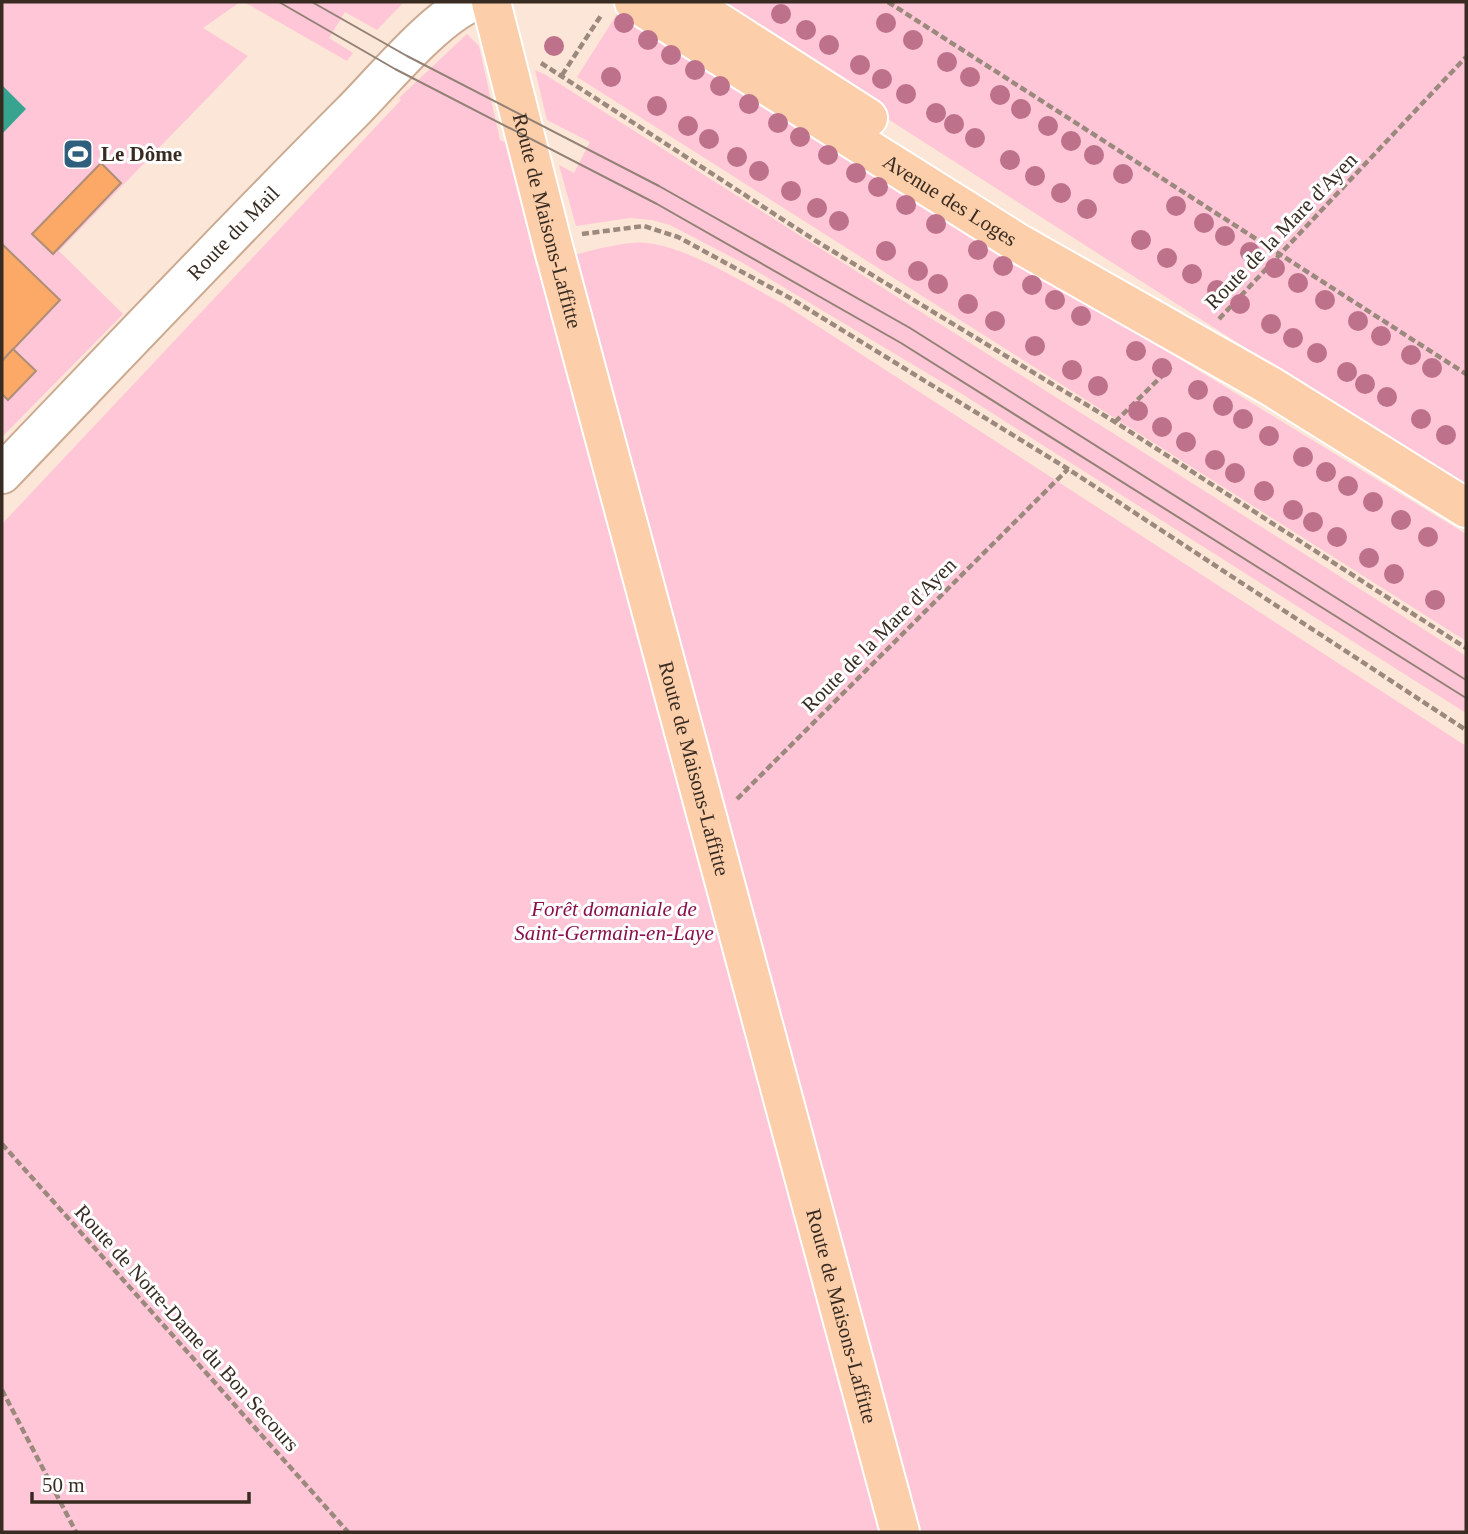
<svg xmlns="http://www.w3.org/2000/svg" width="1468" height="1534" font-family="'Times New Roman',serif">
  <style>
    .green { fill: #fec6d7 }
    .water { fill: #37a490 }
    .building { fill: #fca866; stroke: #ae8e76; stroke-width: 2 }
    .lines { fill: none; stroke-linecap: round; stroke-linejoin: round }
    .minor-casing { stroke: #cbaa91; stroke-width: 42 }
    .major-casing { stroke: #fff; stroke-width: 42 }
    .path { stroke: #9b897d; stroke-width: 4.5; stroke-dasharray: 7 3.5; stroke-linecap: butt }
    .minor { stroke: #fff; stroke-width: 38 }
    .major { stroke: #fcceaa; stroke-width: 38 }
    .tram { stroke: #928174; stroke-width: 2 }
    .tree { fill: #bd718b }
    .labels { text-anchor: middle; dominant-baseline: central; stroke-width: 6; stroke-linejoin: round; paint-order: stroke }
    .poi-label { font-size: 21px; font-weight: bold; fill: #382b21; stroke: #fff; text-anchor: start }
    .street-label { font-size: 21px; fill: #382b21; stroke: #fff }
    .park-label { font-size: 21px; font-style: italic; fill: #89114c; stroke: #fff }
  </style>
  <rect width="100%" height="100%" fill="#fce6d7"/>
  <g class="green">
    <polygon points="2,2 240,2 203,28 248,56 59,251 123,314 2,437"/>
    <polygon points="244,2 404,2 377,30 345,12 329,38 353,53 347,61"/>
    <polygon points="705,2 1466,2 1466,489"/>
    <polygon points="622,6 1039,273 1466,534 1466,641 577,77"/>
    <path d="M467,34L479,46L500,140L507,143L536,266C567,258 600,246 632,243C675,238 743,283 782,303L1466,746V1532H2V524L401,100L399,98Z"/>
    <polygon points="535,70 544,74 1466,656 1466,713 962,394 743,263 670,225 652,220 630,218 576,226 559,165 574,173 590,142 547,120"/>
  </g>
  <polygon class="water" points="2,85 26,109 2,134"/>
  <g class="building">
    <polygon points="101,163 121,183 53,254 32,234"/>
    <polygon points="2,244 60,300 2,361"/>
    <polygon points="13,349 36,371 8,400 2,394 2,361"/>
  </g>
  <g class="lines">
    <g class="minor-casing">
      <g id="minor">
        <path id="s1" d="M2,474C118,353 233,231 352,112C382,82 435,17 473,2"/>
      </g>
    </g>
    <g class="major-casing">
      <g id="major">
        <path id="s2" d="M491,2L553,246L900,1532"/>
        <path id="s3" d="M634,2L1018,243L1272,387L1466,508"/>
        <polyline points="687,2 868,118"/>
      </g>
    </g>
    <g class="path">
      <polyline points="888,2 1466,374"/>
      <polyline points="541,63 816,241 1115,422 1466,648"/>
      <polyline points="562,75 602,14"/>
      <polyline points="582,234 644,226 678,237 790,298 1068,469 1466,730"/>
      <polyline points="1219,319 1466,57"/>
      <polyline points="1115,422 1171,367"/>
      <polyline points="737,799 1068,469"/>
      <polyline points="2,1144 348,1532"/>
      <polyline points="2,1390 76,1532"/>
    </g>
    <use href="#minor" class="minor"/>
    <use href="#major" class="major"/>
    <g class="tram">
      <polyline points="279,2 395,69 657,204 901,343 1466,698"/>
      <polyline points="312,2 407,56 659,186 910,328 1466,680"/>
    </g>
  </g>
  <g class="tree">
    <circle cx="781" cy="14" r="10"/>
    <circle cx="624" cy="23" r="10"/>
    <circle cx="886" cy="23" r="10"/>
    <circle cx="806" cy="30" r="10"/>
    <circle cx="648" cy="40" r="10"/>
    <circle cx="913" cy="40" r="10"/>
    <circle cx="829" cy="45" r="10"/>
    <circle cx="554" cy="46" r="10"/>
    <circle cx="671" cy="55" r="10"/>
    <circle cx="947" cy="62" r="10"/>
    <circle cx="860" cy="65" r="10"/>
    <circle cx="695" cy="70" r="10"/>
    <circle cx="611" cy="77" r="10"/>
    <circle cx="970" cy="77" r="10"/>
    <circle cx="882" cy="79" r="10"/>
    <circle cx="720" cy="86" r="10"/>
    <circle cx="906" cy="94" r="10"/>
    <circle cx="1000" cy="95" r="10"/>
    <circle cx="749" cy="104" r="10"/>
    <circle cx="657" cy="106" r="10"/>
    <circle cx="1021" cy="109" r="10"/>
    <circle cx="936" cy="113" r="10"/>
    <circle cx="778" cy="123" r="10"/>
    <circle cx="954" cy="124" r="10"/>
    <circle cx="688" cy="126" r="10"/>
    <circle cx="1048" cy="126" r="10"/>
    <circle cx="800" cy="137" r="10"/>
    <circle cx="975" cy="138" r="10"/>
    <circle cx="709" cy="139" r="10"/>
    <circle cx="1071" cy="141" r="10"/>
    <circle cx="828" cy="155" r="10"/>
    <circle cx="1094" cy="155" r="10"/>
    <circle cx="737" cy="157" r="10"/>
    <circle cx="1010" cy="160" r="10"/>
    <circle cx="759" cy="171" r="10"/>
    <circle cx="856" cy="173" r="10"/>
    <circle cx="1123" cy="174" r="10"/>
    <circle cx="1035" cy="176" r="10"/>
    <circle cx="878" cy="187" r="10"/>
    <circle cx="791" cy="191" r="10"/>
    <circle cx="1061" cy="193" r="10"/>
    <circle cx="906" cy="205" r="10"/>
    <circle cx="1176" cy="206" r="10"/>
    <circle cx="817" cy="208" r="10"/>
    <circle cx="1087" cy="209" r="10"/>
    <circle cx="839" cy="221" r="10"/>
    <circle cx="1204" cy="223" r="10"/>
    <circle cx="936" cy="224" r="10"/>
    <circle cx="1225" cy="236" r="10"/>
    <circle cx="1141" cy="240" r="10"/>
    <circle cx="978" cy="250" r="10"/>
    <circle cx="886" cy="251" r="10"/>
    <circle cx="1250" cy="252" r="10"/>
    <circle cx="1167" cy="258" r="10"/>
    <circle cx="1003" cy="266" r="10"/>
    <circle cx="1275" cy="268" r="10"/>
    <circle cx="918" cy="271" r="10"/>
    <circle cx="1192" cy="274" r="10"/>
    <circle cx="1298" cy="283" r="10"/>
    <circle cx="938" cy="284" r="10"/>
    <circle cx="1032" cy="285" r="10"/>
    <circle cx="1217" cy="290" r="10"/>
    <circle cx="1055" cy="300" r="10"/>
    <circle cx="1325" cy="300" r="10"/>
    <circle cx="968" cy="304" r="10"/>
    <circle cx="1240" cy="304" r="10"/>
    <circle cx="1081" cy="316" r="10"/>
    <circle cx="995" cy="321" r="10"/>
    <circle cx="1358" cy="321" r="10"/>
    <circle cx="1271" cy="324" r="10"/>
    <circle cx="1381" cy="336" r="10"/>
    <circle cx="1293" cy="338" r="10"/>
    <circle cx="1035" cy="346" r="10"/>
    <circle cx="1136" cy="351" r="10"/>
    <circle cx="1317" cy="353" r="10"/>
    <circle cx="1411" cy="355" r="10"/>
    <circle cx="1162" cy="368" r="10"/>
    <circle cx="1432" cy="368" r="10"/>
    <circle cx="1072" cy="370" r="10"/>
    <circle cx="1347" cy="372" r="10"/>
    <circle cx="1365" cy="384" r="10"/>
    <circle cx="1098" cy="386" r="10"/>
    <circle cx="1198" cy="390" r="10"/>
    <circle cx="1387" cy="397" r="10"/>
    <circle cx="1223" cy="406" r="10"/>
    <circle cx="1138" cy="411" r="10"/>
    <circle cx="1243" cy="419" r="10"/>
    <circle cx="1421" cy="419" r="10"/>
    <circle cx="1162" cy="427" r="10"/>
    <circle cx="1446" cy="435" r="10"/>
    <circle cx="1269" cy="436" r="10"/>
    <circle cx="1186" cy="442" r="10"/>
    <circle cx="1303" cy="457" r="10"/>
    <circle cx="1215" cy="460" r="10"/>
    <circle cx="1326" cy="472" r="10"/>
    <circle cx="1235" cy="473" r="10"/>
    <circle cx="1348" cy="486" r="10"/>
    <circle cx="1264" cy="491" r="10"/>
    <circle cx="1373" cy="502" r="10"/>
    <circle cx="1293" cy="510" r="10"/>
    <circle cx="1401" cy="520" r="10"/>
    <circle cx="1313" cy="522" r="10"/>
    <circle cx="1337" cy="537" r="10"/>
    <circle cx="1428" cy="537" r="10"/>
    <circle cx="1369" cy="558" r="10"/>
    <circle cx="1394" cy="574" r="10"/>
    <circle cx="1435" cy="600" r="10"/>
  </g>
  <defs>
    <g id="stadium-square" transform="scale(1.575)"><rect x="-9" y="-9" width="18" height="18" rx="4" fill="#2e5f7d" stroke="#fff"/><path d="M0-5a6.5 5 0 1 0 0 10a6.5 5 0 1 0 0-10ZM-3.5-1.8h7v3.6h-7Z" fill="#fff"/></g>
  </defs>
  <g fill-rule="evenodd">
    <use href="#stadium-square" x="78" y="154"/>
  </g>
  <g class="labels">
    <g class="poi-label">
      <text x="101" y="154">Le Dôme</text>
    </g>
    <g class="street-label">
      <text stroke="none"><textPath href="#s3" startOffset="373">Avenue des Loges</textPath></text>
      <text stroke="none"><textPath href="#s2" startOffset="226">Route de Maisons-Laffitte</textPath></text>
      <text transform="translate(1281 231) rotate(-46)">Route de la Mare d'Ayen</text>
      <text stroke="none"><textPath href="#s1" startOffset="334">Route du Mail</textPath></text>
      <text transform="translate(879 635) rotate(-45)">Route de la Mare d'Ayen</text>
      <text stroke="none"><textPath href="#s2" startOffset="793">Route de Maisons-Laffitte</textPath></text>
      <text stroke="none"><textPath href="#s2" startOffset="1360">Route de Maisons-Laffitte</textPath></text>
      <text transform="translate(187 1328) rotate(48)">Route de Notre-Dame du Bon Secours</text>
    </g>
    <g class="park-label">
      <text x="614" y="909">Forêt domaniale de<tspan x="614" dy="24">Saint-Germain-en-Laye</tspan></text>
    </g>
  </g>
  <rect width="1468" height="1534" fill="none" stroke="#382b21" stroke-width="7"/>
  <path d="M32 1492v10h217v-10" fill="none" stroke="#382b21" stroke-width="3.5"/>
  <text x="42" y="1492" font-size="21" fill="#382b21" stroke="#ffffff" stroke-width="5" paint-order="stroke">50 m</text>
</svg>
